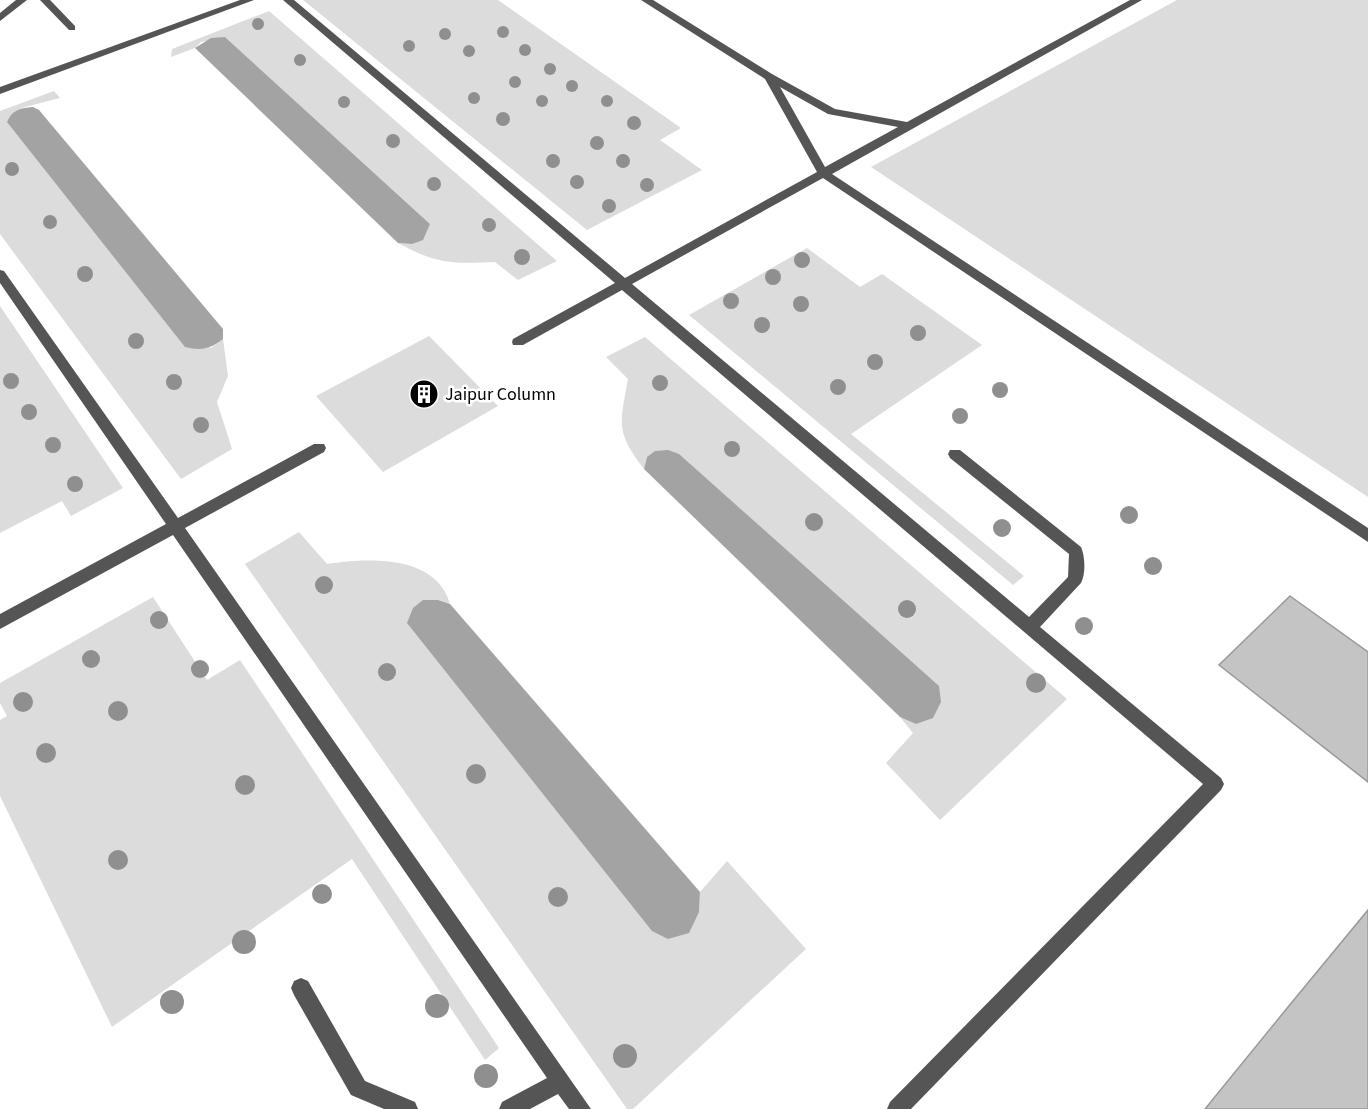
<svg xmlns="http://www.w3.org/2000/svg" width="1368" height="1109" font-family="'Source Sans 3',sans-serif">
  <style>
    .green { fill: #dcdcdc }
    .water { fill: #a3a3a3 }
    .building { fill: #c4c4c4; stroke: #999; stroke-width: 1.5 }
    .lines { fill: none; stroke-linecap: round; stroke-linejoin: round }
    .minor { fill: #555; fill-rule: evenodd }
    .tree { fill: #8f8f8f }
    .labels { text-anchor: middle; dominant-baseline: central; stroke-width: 5; stroke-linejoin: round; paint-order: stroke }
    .poi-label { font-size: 18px; fill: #000; stroke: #fff; text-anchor: start }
  </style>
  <rect width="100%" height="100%" fill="#fff"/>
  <g class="green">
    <polygon points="303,0 498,0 681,128 660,140 702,170 587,230"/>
    <polygon points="1177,0 1368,0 1368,497 871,167"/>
    <path d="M269,11L557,261L518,280L495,262C452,264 436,264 398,243L412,244L430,224L225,37L201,42L195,48L171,57L172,49Z"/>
    <polygon points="54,91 60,98 21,108 211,348 223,339 228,376 217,402 232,449 181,479 0,234 0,111"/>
    <polygon points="807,248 860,287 882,274 982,345 851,434 1024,576 1013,585 689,315"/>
    <polygon points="0,306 123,488 71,516 62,501 0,533"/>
    <polygon points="429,336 498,406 383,472 316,396"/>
    <path d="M645,337L1067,699L940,820L886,763L913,733L900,717L916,724L647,457L644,469C615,431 620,424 628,379L606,357Z"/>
    <path d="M299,532L327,564C368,558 436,554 450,604L438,600L699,912L700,892L727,861L806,949L633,1109H627L245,564Z"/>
    <polygon points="153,597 207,680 240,660 499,1048 485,1060 352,859 112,1027 0,796 0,720 7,716 0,703 0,683"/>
  </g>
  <g class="water">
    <polygon points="225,37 430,224 423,240 412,244 398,243 195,48 211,38"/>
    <path d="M33,107L39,110L223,329V339C210,349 201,351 185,347L7,122C12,110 20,108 33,107Z"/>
    <polygon points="668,450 679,454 939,686 941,702 933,718 916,724 900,717 644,469 647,457 655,451"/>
    <polygon points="423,600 438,600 450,604 700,892 699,912 689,933 668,939 652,931 407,623 413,608"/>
  </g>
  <g class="building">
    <polygon points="1290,596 1368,652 1368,782 1219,665"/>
    <polygon points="1368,910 1368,1109 1205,1109 1288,1007"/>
  </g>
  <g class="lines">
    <g class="minor">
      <polygon points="16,0 27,0 0,21 0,13"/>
      <polygon points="40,0 50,0 75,26 75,30 69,30"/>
      <polygon points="240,0 254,0 0,94 0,87"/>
      <path d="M283,0H294L625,278L817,172L765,79L641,0H653L772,74L835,109L907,122L1130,0H1142L832,174L1368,528V542L823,178L632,284L1029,617L1068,577L1069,554L950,458L948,454L950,450H960L1081,547C1085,556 1086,574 1081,583L1040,627L1221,778L1224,784L1221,790L911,1109H887L890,1102L1203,784L622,290L523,345H513L512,342L513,339L615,283ZM780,87L828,114L898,127L825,167Z"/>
      <polygon points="0,270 4,271 178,518 314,444 324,444 326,448 324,452 185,528 591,1109 569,1109 558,1094 530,1109 499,1109 502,1102 547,1078 173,535 0,629 0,614 166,524 0,283"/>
      <polygon points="301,978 308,981 365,1081 415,1102 418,1109 384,1109 351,1095 294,995 291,988 294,981"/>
    </g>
  </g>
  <g class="tree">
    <circle cx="258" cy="24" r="6"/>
    <circle cx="503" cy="32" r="6"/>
    <circle cx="445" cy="34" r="6"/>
    <circle cx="409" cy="46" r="6"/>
    <circle cx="525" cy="50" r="6"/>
    <circle cx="469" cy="51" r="6"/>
    <circle cx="300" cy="60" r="6"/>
    <circle cx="550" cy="69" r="6"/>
    <circle cx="515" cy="82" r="6"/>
    <circle cx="572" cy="86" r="6"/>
    <circle cx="474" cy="98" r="6"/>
    <circle cx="542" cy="101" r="6"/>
    <circle cx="607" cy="101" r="6"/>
    <circle cx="344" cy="102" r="6"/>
    <circle cx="503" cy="119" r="7"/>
    <circle cx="634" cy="123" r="7"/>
    <circle cx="393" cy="141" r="7"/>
    <circle cx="597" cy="143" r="7"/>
    <circle cx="553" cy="161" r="7"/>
    <circle cx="623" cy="161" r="7"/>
    <circle cx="12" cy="169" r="7"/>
    <circle cx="577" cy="182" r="7"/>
    <circle cx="434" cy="184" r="7"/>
    <circle cx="647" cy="185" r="7"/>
    <circle cx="609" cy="206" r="7"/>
    <circle cx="50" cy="222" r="7"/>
    <circle cx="489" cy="225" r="7"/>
    <circle cx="522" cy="257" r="8"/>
    <circle cx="802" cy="260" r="8"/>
    <circle cx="85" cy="274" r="8"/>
    <circle cx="773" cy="277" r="8"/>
    <circle cx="731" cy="301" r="8"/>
    <circle cx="801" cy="304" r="8"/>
    <circle cx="762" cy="325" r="8"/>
    <circle cx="918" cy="333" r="8"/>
    <circle cx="136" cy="341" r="8"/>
    <circle cx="875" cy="362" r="8"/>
    <circle cx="11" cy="381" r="8"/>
    <circle cx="174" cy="382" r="8"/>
    <circle cx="660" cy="383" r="8"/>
    <circle cx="838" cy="387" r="8"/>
    <circle cx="1000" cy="390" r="8"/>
    <circle cx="29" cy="412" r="8"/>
    <circle cx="960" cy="416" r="8"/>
    <circle cx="201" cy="425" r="8"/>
    <circle cx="53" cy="445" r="8"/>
    <circle cx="732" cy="449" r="8"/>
    <circle cx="75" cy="484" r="8"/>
    <circle cx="1129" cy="515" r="9"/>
    <circle cx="814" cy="522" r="9"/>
    <circle cx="1002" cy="528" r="9"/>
    <circle cx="1153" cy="566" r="9"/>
    <circle cx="324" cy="585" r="9"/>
    <circle cx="907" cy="609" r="9"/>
    <circle cx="159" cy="620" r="9"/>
    <circle cx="1084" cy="626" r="9"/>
    <circle cx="91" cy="659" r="9"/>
    <circle cx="200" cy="669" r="9"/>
    <circle cx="387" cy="672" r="9"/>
    <circle cx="1036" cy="683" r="10"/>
    <circle cx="23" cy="702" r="10"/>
    <circle cx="118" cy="711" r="10"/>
    <circle cx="46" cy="753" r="10"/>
    <circle cx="476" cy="774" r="10"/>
    <circle cx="245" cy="785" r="10"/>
    <circle cx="118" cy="860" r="10"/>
    <circle cx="322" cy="894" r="10"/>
    <circle cx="558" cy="897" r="10"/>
    <circle cx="244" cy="942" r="12"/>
    <circle cx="172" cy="1002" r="12"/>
    <circle cx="437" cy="1006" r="12"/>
    <circle cx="625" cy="1056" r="12"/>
    <circle cx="486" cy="1076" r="12"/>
  </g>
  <defs>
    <g id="building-disc" transform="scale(1.5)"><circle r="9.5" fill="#000" stroke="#fff"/><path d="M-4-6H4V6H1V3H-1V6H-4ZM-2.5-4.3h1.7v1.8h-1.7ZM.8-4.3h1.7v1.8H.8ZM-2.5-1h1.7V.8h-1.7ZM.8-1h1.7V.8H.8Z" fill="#fff"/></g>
  </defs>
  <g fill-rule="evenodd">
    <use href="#building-disc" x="424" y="394"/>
  </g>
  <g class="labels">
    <g class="poi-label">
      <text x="445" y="394">Jaipur Column</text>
    </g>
  </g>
</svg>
